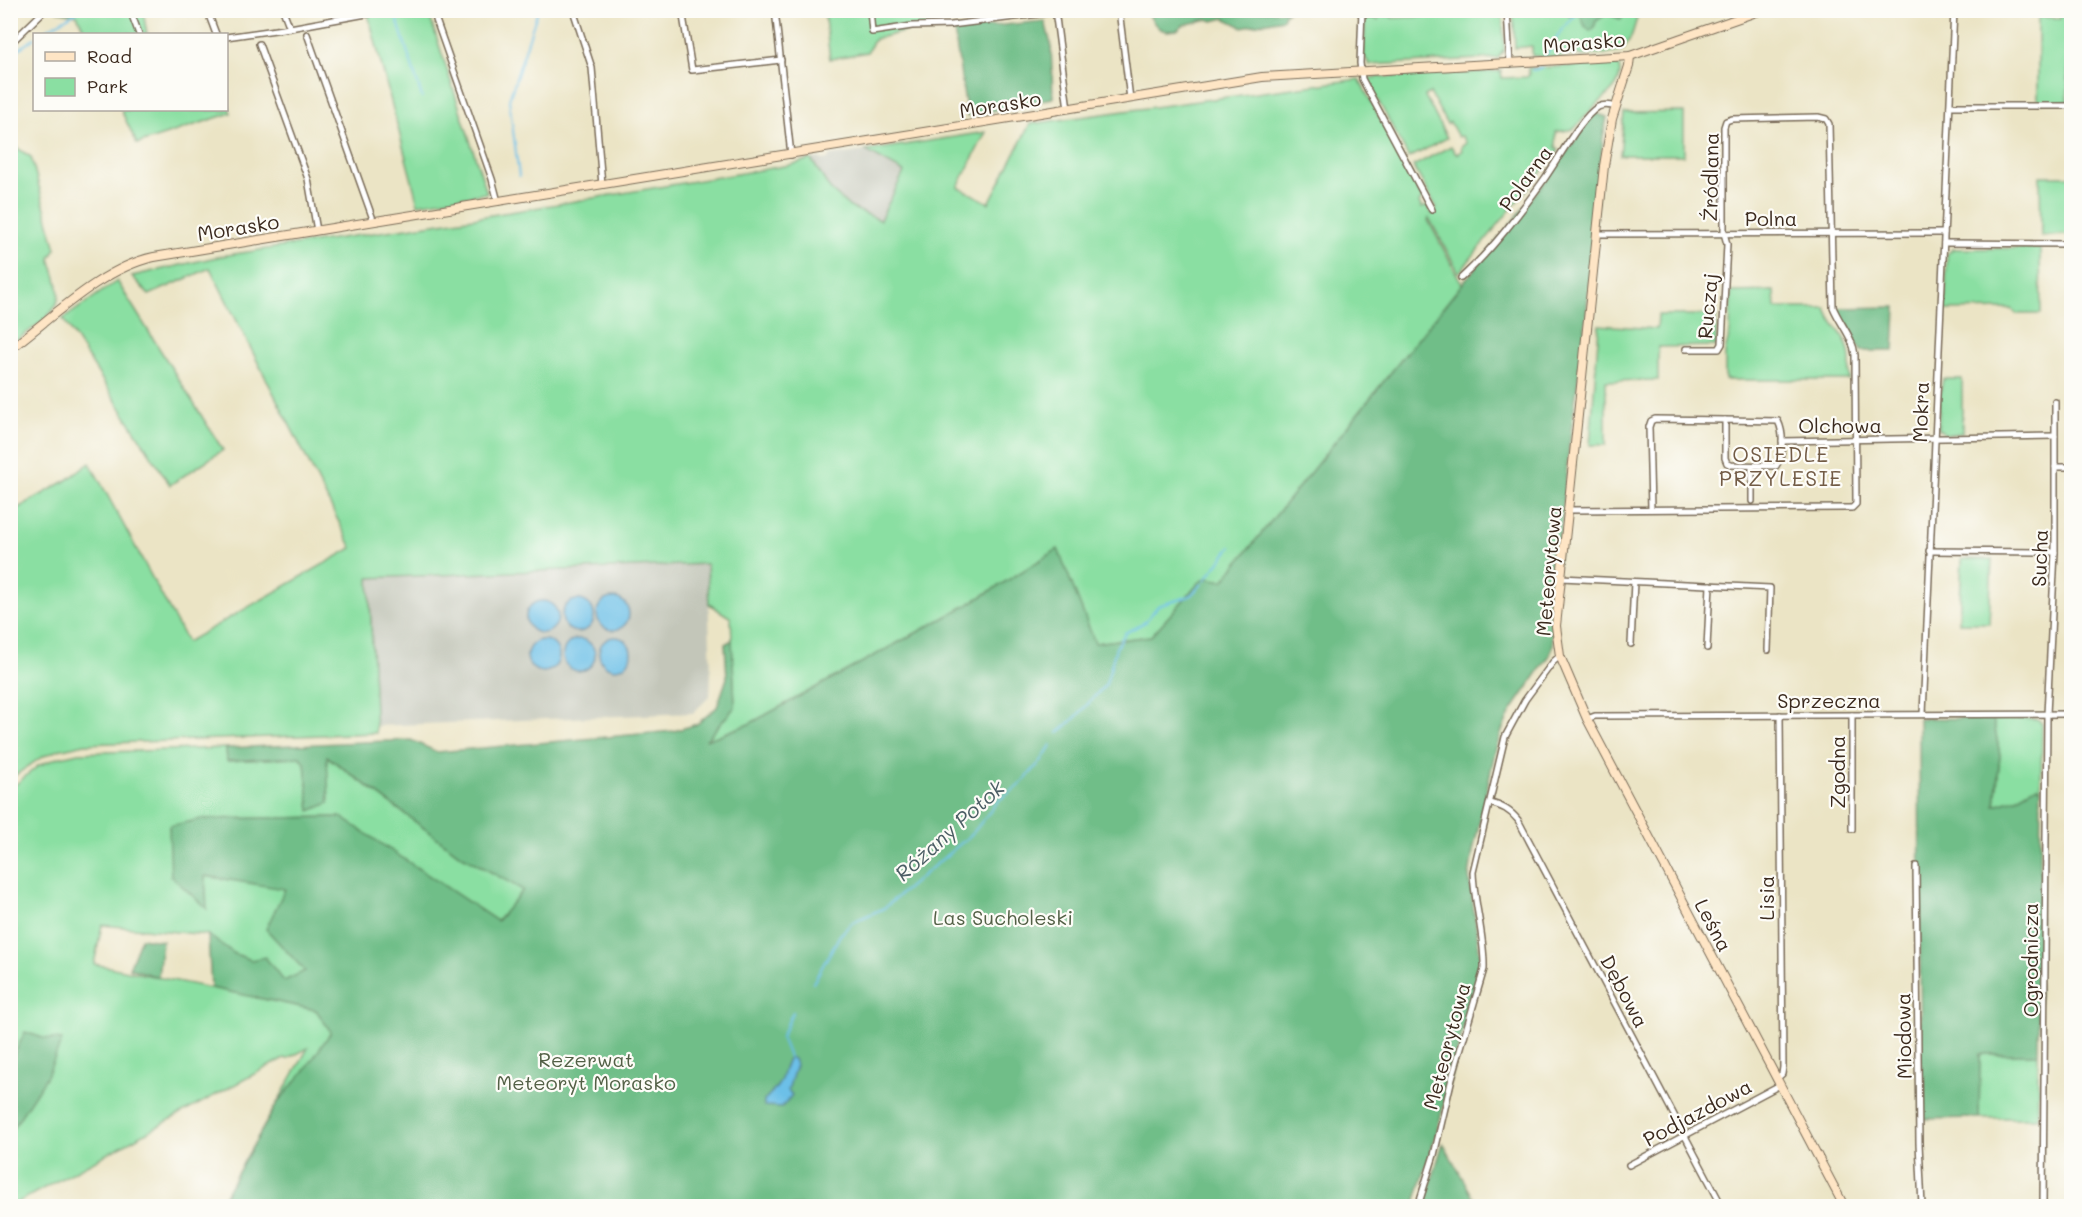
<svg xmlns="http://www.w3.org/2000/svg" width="2082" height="1217" font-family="Mali,sans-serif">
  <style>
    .industrial { fill: #c3c6b9 }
    .green { fill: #8adfa2; stroke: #628460; stroke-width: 1.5 }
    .forest { fill: #6fbe88; stroke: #557453; stroke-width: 1.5 }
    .water { fill: #6cc0e8; stroke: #547583; stroke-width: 1.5 }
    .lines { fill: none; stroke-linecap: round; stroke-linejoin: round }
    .stream { stroke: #6cc0e8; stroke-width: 2 }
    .street-casing { stroke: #796b58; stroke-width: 8 }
    .secondary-casing { stroke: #796b58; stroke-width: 10 }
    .street { stroke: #fff; stroke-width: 5 }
    .secondary { stroke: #fee5c5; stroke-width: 8 }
    .labels { text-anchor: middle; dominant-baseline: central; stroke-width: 4.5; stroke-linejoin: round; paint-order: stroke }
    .street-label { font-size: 20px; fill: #3b2a1e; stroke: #fdfcf7 }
    .park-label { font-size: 20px; fill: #536046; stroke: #fdfcf7 }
    .neighbourhood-label { font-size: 21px; letter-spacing: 1.5px; fill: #725b45; stroke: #fdfcf7 }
    .water-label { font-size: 21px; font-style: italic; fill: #4c5e65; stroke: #fdfcf7 }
  </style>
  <rect width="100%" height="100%" fill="#fdfcf7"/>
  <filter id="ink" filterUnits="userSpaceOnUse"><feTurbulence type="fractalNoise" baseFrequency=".0167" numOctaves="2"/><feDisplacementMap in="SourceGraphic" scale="12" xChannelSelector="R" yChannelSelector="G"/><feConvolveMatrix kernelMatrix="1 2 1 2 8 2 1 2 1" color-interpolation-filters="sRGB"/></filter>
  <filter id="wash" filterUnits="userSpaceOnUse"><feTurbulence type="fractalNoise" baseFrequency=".008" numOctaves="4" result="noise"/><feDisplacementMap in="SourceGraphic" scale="24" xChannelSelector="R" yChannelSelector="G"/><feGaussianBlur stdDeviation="1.35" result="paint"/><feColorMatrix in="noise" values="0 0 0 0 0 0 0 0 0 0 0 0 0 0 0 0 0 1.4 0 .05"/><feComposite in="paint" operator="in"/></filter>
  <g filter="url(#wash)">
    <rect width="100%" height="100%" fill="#ebe4c5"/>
    <g class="industrial">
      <polygon points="866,151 904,171 880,220 850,207 830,189 811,159 820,158 822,160 828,159 829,156"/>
      <polygon points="707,564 711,672 710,696 693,713 375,726 369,578"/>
    </g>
    <g class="green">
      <polygon points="56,11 143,11 147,34 86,34 77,15"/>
      <polygon points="372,11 428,11 487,193 418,204 368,14"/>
      <polygon points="824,11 945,11 946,21 875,39 867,52 830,59"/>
      <polygon points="1483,11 1496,13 1503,18 1504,50 1498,58 1370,65 1364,56 1365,17 1373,17 1377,20 1381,16 1392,16 1392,18 1458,15 1463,12 1468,14 1478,12 1483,13"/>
      <path d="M1513,11H1569V16L1581,14L1585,26L1594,28L1596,21L1606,14L1622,18L1625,11H1639C1626,57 1628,52 1581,56L1579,54L1544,59L1540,56H1532V46L1515,48Z"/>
      <polygon points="2060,11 2071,11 2072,61 2068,62 2068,102 2038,102 2038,17 2060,18"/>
      <path d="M1618,64C1626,84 1607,95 1594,107C1587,114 1581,122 1574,129L1556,132V147L1559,150L1459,273L1429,218L1428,220L1462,284L1223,581L1206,578L1199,583L1151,636L1095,643L1058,549L971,603L749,724L704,741L735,707L731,618L709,604L707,564L369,578L376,733L85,744L58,750L42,757L11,778V512L67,480L90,463L187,642L352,548L210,268L149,295L132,276L221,256L474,218L790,165L811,159L830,189L850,207L880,220L904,172L866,151L986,132L958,187L989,203L1030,124L1359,79L1422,198L1419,203L1422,208L1427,206L1432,214L1437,208L1413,166L1451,146L1456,154L1462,151L1461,147L1466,143L1462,136L1458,137L1450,122L1447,124L1430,93L1425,96L1447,138L1409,158L1366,78L1501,71L1502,78L1527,77L1529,75L1528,68Z"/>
      <polygon points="227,101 231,113 137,144 121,110 226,110"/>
      <polygon points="1684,112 1684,155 1620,155 1624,113"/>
      <path d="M11,144L31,157L56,249L50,258C53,270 61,287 58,300C55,316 23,335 11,344Z"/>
      <polygon points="2040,176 2071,176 2071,235 2041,236"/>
      <polygon points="2040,248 2041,314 2017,314 2012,309 1945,310 1947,254 1953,249"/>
      <polygon points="117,281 223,450 170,485 63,319"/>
      <path d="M1774,291L1775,308H1826C1829,320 1837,327 1843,337C1852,351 1850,365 1849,380H1725V352L1730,332L1731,292Z"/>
      <polygon points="1658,315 1716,315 1716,346 1658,347 1658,380 1606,381 1606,445 1590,445 1599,325 1657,329"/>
      <polygon points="1943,379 1962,379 1962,433 1946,435 1938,428 1940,393"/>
      <polygon points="1962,559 1992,559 1989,623 1959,623"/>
      <polygon points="1993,719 2038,719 2042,724 2041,788 2037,786 2015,799 1995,805 2000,755"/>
      <polygon points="226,748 227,761 300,757 305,763 310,810 326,756 459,854 524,890 497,921 341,817 202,819 169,827 206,908 205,876 285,888 306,971 284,982 265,958 251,960 235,954 208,935 102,925 94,964 316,1010 435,988 219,1206 308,1048 287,1059 284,1058 11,1206 10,789 38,766 57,758 78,753"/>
      <polygon points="1980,1054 2038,1054 2038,1118 1979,1118"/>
    </g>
    <g class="forest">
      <polygon points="1148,11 1148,10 1289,11 1285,13 1283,19 1242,27 1224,18 1213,21 1208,19 1183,25 1177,30 1167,31 1160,29 1154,23 1149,15"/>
      <polygon points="1569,11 1569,10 1625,11 1622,18 1620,19 1607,14 1596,21 1594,28 1590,31 1585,26 1580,14 1569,16"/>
      <polygon points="1045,21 1051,45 1053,98 967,116 954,30"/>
      <polygon points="1595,113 1607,117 1603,137 1585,328 1569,446 1551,632 1553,644 1550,655 1512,710 1502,730 1495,752 1473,851 1469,876 1481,962 1477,982 1470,1001 1437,1131 1414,1206 219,1206 278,1102 306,1069 331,1032 316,1010 211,988 208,935 235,954 251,960 265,957 284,981 305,971 266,929 285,889 205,876 207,909 171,876 169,826 202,819 341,817 497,921 523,890 459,854 327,756 329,803 310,811 305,763 300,757 227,761 226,748 411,740 437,752 674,731 697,724 717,707 727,678 725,644 732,640 735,707 706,740 749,724 971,603 1058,549 1095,643 1151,636 1199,583 1206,578 1223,581 1546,180"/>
      <polygon points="1896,307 1894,351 1861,351 1837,308"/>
      <polygon points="1919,718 1993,719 2000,755 1995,805 2015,799 2037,786 2041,788 2038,1054 1980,1054 1979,1118 1921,1119"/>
      <polygon points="141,938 162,941 158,977 129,968"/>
      <polygon points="25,1032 43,1038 62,1040 47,1076 11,1131 11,1061"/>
      <polygon points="1443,1143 1478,1206 1424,1206"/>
    </g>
    <g class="water">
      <circle cx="613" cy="614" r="16"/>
      <circle cx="578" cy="616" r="16"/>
      <circle cx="542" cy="617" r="16"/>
      <circle cx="615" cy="653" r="16"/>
      <circle cx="579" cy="655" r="16"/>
      <circle cx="543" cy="656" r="16"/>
      <path d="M789,1057L794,1059L796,1065L788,1090L792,1095L782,1107L764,1106V1101C768,1095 774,1091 778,1085C784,1077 783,1066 789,1057Z"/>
    </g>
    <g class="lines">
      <g class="stream">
        <polyline points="395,13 422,97"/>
        <polyline points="39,34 80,10"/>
        <polyline points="10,56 34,38"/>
        <polyline points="1545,56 1563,28 1581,10"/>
        <polyline points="1532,70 1544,68"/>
        <polyline points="519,176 509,100 538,10"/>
        <polyline points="1205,580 1231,547"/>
        <polyline points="1058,733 1076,717 1106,684 1116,648 1125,633 1145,622 1158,606 1190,596 1202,584"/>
        <polyline points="813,983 840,935 853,922 884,908 972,834 999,800 1019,786 1042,760 1051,745"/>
        <polyline points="789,1057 781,1037 793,1012"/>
      </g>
    </g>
  </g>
  <g filter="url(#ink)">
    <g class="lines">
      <g class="street-casing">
        <g id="street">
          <polyline points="130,10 139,34"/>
          <polyline points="207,10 216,34"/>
          <polyline points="283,10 290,28"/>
          <polyline points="573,10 592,68 602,185"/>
          <polyline points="682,10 692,70 781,60"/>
          <polyline points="775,10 791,155"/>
          <polyline points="870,10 872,32 912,26 951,25 1055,12"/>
          <polyline points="1055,10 1068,109"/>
          <polyline points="1119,10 1130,99"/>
          <polyline points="1362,10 1360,63 1362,79 1432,210"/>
          <polyline points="1507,10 1510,64"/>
          <polyline points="1361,14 1434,10"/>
          <polyline points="436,20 492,179 498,202"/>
          <polyline points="307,34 374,222"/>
          <polyline points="226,37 290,28 388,10"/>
          <polyline points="10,44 45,10"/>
          <polyline points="259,44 308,179 317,231"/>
          <polyline points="1950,106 2072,106"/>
          <polyline points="1598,234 1944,233"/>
          <polyline points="1944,243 2072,244"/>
          <path d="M1461,278C1493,249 1520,213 1545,178C1558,160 1581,117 1598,107C1604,104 1610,105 1616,107"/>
          <path d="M1725,420L1778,421C1784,433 1784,455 1776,466L1731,465L1727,463L1725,458Z"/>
          <polyline points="1782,441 2055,436"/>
          <polyline points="1752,466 1752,501"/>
          <polyline points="2055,467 2072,467"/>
          <polyline points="1651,509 1649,427 1651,421 1655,419 1725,420"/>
          <path d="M1569,510L1847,508H1852L1856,504L1855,355C1853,337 1840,324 1833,307L1829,124L1826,119L1818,117L1732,119L1726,121L1724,127V233L1727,244L1722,344L1719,349H1686"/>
          <polyline points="1929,551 2055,552"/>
          <polyline points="1561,578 1770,588 1768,650"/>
          <polyline points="1631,644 1634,582"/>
          <polyline points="1707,648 1710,585"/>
          <polyline points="1923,714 1954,10"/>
          <polyline points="1852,715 1852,829"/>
          <polyline points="1587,719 1595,716 2072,714"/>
          <path d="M1490,803C1502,806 1510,810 1518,820L1722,1206"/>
          <polyline points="1916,866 1919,1143 1922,1206"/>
          <polyline points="1776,1079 1782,1074 1783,1067 1780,715"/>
          <polyline points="1629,1165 1780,1085"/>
          <path d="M1418,1206L1434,1155L1452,1078L1484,969C1485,937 1474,904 1473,872L1505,737L1525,700L1553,662L1560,656"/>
          <polyline points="2043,1206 2047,714 2055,552 2055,402"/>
        </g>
      </g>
      <g class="secondary-casing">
        <g id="secondary">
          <polyline points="1630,56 1629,66 1612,119 1604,166 1556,626 1560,656 1587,719 1844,1206"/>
          <path d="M10,349C53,317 102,268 154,257L1262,77L1630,56L1762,10"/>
        </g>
      </g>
      <use href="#street" class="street"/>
      <use href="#secondary" class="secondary"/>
    </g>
  </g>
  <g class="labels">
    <g class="street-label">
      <text transform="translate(1584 42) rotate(-5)">Morasko</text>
      <text transform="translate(1000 104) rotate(-9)">Morasko</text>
      <text transform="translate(1710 177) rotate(-89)">Źródlana</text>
      <text transform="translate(1525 178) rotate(-54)">Polarna</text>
      <text x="1771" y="218">Polna</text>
      <text transform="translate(238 227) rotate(-9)">Morasko</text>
      <text transform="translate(1707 306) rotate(-85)">Ruczaj</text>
      <text transform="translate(1920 412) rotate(-88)">Mokra</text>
      <text x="1840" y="425">Olchowa</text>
      <text transform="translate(2039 558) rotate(-88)">Sucha</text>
      <text transform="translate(1548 571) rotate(-85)">Meteorytowa</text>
      <text x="1829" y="700">Sprzeczna</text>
      <text transform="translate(1837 772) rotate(-90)">Zgodna</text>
      <text transform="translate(1766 898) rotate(-90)">Lisia</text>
      <text transform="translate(1714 925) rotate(62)">Leśna</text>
      <text transform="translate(2030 960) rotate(-90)">Ogrodnicza</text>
      <text transform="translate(1625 991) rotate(62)">Dębowa</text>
      <text transform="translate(1903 1036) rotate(-91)">Miodowa</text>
      <text transform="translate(1446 1046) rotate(-75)">Meteorytowa</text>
      <text transform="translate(1697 1112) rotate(-28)">Podjazdowa</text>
    </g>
    <g class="park-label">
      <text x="1003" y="917">Las Sucholeski</text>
      <text x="586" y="1059">Rezerwat<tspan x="586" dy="23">Meteoryt Morasko</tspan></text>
    </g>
    <g class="neighbourhood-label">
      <text x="1781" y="453">OSIEDLE<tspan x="1781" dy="24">PRZYLESIE</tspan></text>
    </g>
    <g class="water-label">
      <text transform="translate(949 830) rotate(-42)">Różany Potok</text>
    </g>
  </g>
  <rect width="2082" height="1217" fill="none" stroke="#fdfcf7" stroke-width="36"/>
  <rect x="33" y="33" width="195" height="78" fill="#fdfcf7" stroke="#afa8a0" stroke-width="1.5"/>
  <rect x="45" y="52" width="30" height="9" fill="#fee5c5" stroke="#afa8a0" stroke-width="1.5"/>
  <text x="87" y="63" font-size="18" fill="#3b2a1e">Road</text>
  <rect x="45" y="78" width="30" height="18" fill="#8adfa2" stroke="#afa8a0" stroke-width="1.5"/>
  <text x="87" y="93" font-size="18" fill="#3b2a1e">Park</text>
</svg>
